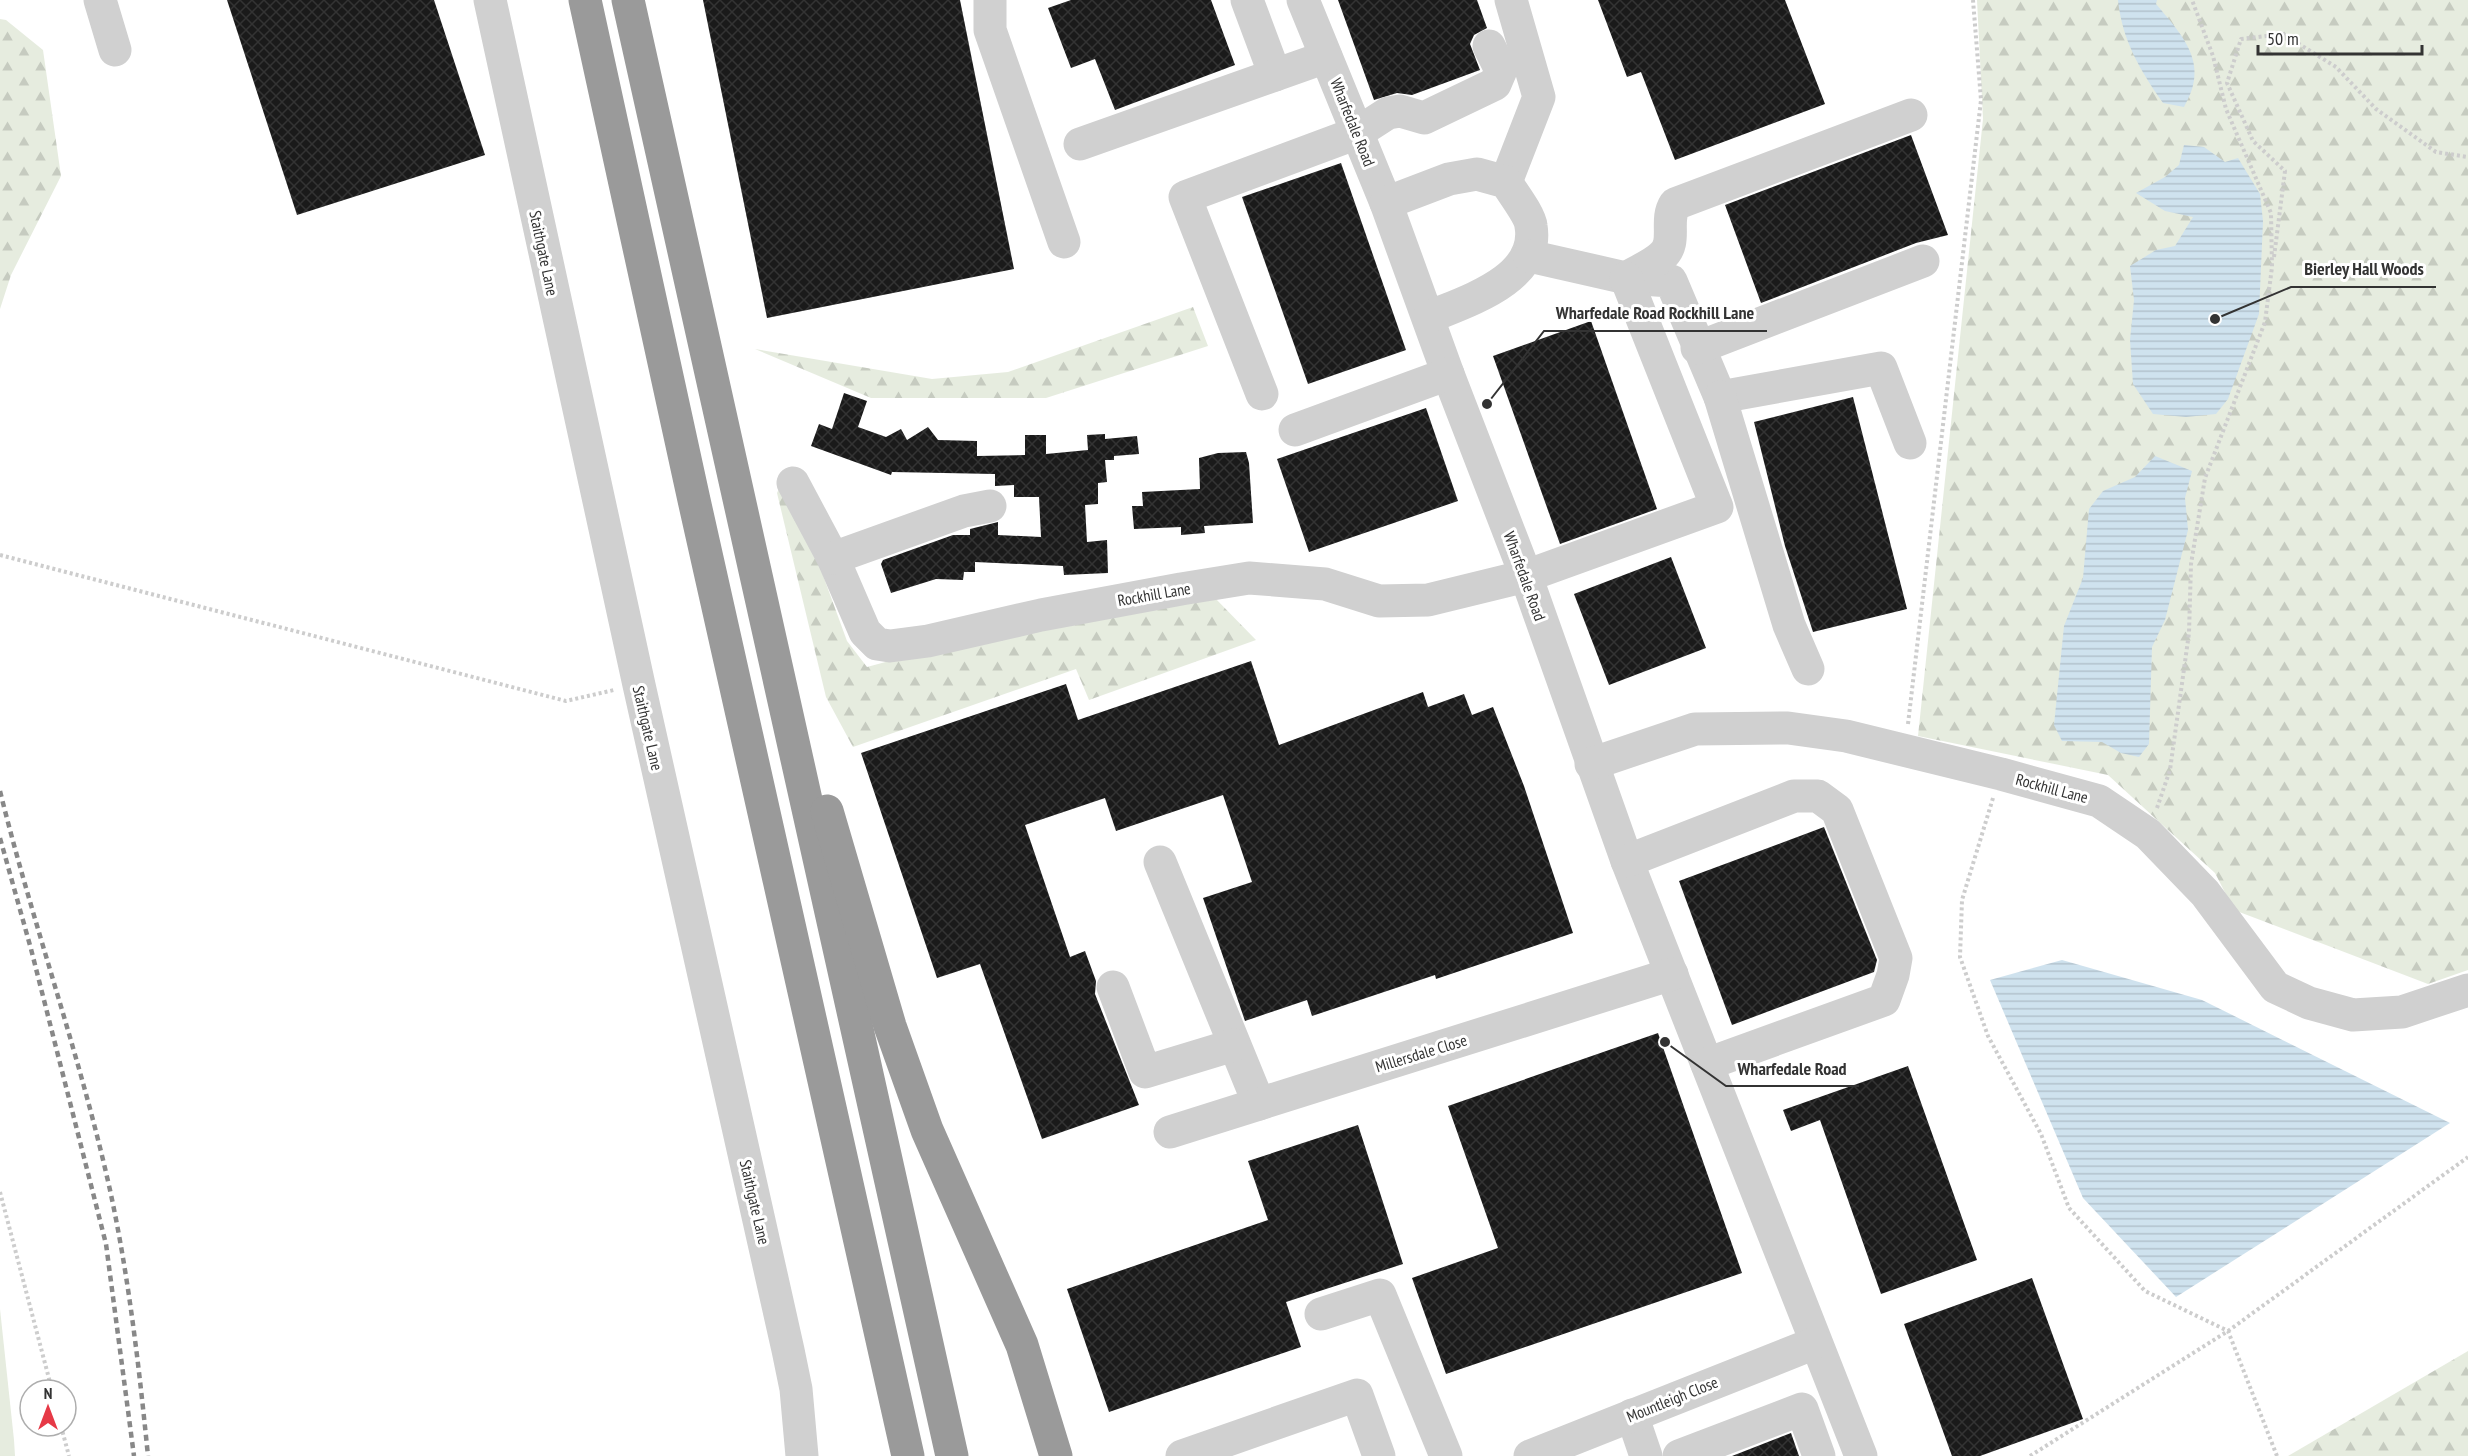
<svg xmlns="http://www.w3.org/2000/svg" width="2468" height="1456" font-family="'PT Sans Narrow',sans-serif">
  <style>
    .green { fill: #e6ecdf }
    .forest { fill: url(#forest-firs) }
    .water { fill: url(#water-rules) }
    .building { fill: url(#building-cross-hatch) }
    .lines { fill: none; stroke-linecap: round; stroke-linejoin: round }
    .path { stroke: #cdcdcd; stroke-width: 4; stroke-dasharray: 3 3; stroke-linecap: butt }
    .minor { stroke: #d0d0d0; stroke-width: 33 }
    .highway { stroke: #9a9a9a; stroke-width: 33 }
    .rail { stroke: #888; stroke-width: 4.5; stroke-dasharray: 6 4.5; stroke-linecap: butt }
    .labels { text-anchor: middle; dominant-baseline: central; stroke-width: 6; stroke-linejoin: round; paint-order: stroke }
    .street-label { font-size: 16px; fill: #333; stroke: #fff }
    .leader { fill: none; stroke: #333; stroke-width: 2 }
    .callout-dot { fill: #333; stroke: #fff; stroke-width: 2 }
    .callout-label { font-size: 18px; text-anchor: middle; font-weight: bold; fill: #333; stroke: #fff; stroke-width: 6; stroke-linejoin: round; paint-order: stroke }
  </style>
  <defs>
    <pattern id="forest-firs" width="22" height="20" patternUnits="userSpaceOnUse" patternTransform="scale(1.5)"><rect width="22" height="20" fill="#e6ecdf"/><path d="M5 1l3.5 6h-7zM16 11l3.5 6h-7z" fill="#c6cbc0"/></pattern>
    <pattern id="water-rules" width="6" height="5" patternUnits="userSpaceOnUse" patternTransform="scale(1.5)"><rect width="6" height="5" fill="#cfe2ee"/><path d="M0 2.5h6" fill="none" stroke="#b2c2cd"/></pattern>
    <pattern id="building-cross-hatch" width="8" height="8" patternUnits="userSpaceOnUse" patternTransform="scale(1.5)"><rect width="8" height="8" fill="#1a1a1a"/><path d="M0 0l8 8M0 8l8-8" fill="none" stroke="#333"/></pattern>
  </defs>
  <rect width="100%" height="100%" fill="#fff"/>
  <polygon class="green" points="0,1309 14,1440 15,1456 0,1456"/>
  <g class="forest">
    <polygon points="1977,0 2468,0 2468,970 2428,984 2234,910 2215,873 2108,775 1918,736 1983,119"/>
    <polygon points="0,19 6,20 43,50 61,176 11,275 0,309"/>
    <polygon points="1193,307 1208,346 1046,398 871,398 755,349 932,379 1008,372"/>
    <polygon points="786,474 847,641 867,667 919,653 1214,597 1256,640 1089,700 1076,669 853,747 826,697 777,493"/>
    <polygon points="2468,1351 2468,1456 2288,1456"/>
  </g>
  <g class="water">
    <path d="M2118,0H2157L2156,4C2184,37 2210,64 2184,107L2163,103C2140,70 2122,40 2118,0Z"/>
    <polygon points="2184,145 2204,147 2225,162 2238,158 2260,194 2263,221 2259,314 2228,399 2216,414 2186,417 2153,414 2133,384 2130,340 2134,300 2130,266 2156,250 2175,246 2193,217 2165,211 2136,193 2165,177 2179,165"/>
    <polygon points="2155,456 2192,471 2185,498 2188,530 2165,620 2152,647 2149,744 2139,757 2121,753 2102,742 2062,741 2054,725 2064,626 2083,578 2089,509 2103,491 2135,477"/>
    <polygon points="2062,960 2202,1000 2450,1123 2176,1297 2083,1198 1990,980"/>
  </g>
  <g class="building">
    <polygon points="227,0 434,0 485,155 297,215"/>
    <polygon points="703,0 960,0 1014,269 767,318"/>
    <polygon points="1071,0 1211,0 1235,65 1115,110 1095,59 1071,68 1048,8"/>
    <polygon points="1338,0 1477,0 1487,28 1474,35 1470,44 1480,70 1412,95 1397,93 1374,100"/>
    <polygon points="1598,0 1785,0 1825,104 1675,160 1641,72 1627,77"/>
    <polygon points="1911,135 1948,235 1916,243 1761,303 1725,205"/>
    <polygon points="1341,163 1406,350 1308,384 1242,197"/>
    <polygon points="1591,321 1657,509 1560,544 1493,356"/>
    <polygon points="844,393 867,401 858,427 886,437 901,429 907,440 928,427 938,440 977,441 977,456 1025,455 1025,435 1046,435 1046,454 1088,450 1087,435 1105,434 1105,439 1137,436 1139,454 1114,456 1114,460 1105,460 1107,482 1098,483 1098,504 1085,505 1087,542 1107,540 1108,573 1064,575 1063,566 975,562 975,572 964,572 963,580 936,579 891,593 881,564 883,560 953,535 970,535 970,529 998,522 998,535 1041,537 1039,497 1014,497 1014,485 995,486 995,474 892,472 891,475 811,446 819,424 832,429"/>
    <polygon points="1853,397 1907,609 1813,632 1785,546 1754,422"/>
    <polygon points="1426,408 1458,501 1309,552 1277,459"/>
    <polygon points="1246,452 1249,463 1253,523 1204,526 1205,533 1181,535 1181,527 1134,529 1132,506 1143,506 1142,492 1200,489 1199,458 1218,453"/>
    <polygon points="1671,557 1706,648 1609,685 1574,594"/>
    <polygon points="1251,661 1279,745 1423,692 1428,707 1464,694 1472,715 1493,707 1524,786 1573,933 1436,979 1435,975 1312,1016 1307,1000 1245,1021 1203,898 1252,882 1223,795 1116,831 1105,798 1025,825 1070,957 1085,951 1096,981 1095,994 1139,1105 1042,1139 980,964 937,978 861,753 1066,684 1078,720"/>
    <polygon points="1824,827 1877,960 1874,972 1732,1025 1679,881"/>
    <polygon points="1658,1033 1742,1273 1446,1374 1412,1278 1498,1248 1448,1106"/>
    <polygon points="1908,1066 1977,1260 1881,1294 1820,1120 1791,1131 1783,1110"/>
    <polygon points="1358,1125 1403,1264 1286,1302 1301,1347 1109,1412 1067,1289 1268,1220 1248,1161"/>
    <polygon points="2032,1278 2083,1419 1980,1456 1952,1456 1904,1324"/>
    <polygon points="1791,1433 1799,1456 1732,1456"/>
  </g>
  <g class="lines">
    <g class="path">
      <polyline points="2274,257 2285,171 2253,141 2227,83 2241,39 2283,34 2336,67 2376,109 2436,152 2468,157"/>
      <polyline points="0,555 566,701 614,690"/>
      <polyline points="1908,724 1981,100 1973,0"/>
      <polyline points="1993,798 1962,900 1960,957 1988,1036 2041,1134 2069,1208 2145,1291 2228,1331 2277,1456"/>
      <polyline points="2157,808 2170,770 2189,633 2191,564 2205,478 2265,322 2272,267 2271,213 2226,109 2213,56 2192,0"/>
      <polyline points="0,1192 52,1390"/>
      <polyline points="61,1426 69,1456"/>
      <polyline points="2030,1456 2228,1331 2468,1157"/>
    </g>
    <g class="minor">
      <polyline points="100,0 115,50"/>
      <polyline points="490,0 639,685 788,1350 796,1389 802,1456"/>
      <polyline points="990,0 990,30 1064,242"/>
      <polyline points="1247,0 1275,75"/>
      <polyline points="1303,0 1386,203 1448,374 1526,576 1627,861 1861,1456"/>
      <polyline points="1080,144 1326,57"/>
      <polyline points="1506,182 1539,97 1511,0"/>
      <path d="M1386,203L1449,179L1477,174L1506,182C1512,192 1530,215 1531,226C1540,279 1467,301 1429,317"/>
      <polyline points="1529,256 1626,278 1671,281 1720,397 1881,368 1910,443"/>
      <path d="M1626,278C1637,271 1653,265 1662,256C1678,242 1664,221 1675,204L1911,115"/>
      <polyline points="1697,348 1923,261"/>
      <polyline points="1262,394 1185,197 1357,133 1388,113 1400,111 1424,118 1495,84 1501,70 1489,46"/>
      <polyline points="1720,397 1789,625 1808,669"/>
      <polyline points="1295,430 1448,374"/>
      <polyline points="793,483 833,558 865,632 877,644 890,646 928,641 1041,615 1181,589 1249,578 1325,584 1379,601 1428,600 1526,576 1717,507 1626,278"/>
      <polyline points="833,558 964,511 990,506"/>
      <polyline points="1591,764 1695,729 1788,728 1846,736 2001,774 2099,801 2148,834 2205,893 2275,987 2309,1003 2353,1015 2402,1012 2468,990"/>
      <polyline points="1627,861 1794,796 1818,796 1837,810 1896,958 1893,975 1884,1000 1707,1064"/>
      <polyline points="1160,862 1259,1104"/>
      <polyline points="1113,987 1145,1072 1234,1045"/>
      <polyline points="1170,1132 1672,974"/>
      <polyline points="1321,1314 1380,1295 1446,1456"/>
      <polyline points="1632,1415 1646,1456"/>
      <polyline points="1182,1456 1357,1395 1379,1456"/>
      <polyline points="1530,1456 1815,1343"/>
      <polyline points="1679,1456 1802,1409 1819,1456"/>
    </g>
    <g class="highway">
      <polyline points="585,0 694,500 908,1456"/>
      <polyline points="628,0 952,1456"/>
      <polyline points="827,811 890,1026 927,1130 1022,1345 1056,1456"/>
    </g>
    <g class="rail">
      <path d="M0,791C33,925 80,1055 110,1190C129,1278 139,1367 148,1456"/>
      <polyline points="0,838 31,949 106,1244 134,1456"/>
    </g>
  </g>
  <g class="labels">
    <g class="street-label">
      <text transform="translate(1353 122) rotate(68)">Wharfedale Road</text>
      <text transform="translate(544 253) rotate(78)">Staithgate Lane</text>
      <text transform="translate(1525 576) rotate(70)">Wharfedale Road</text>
      <text transform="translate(1154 594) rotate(-10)">Rockhill Lane</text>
      <text transform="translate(648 728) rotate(77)">Staithgate Lane</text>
      <text transform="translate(2052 788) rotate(15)">Rockhill Lane</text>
      <text transform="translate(1421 1053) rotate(-17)">Millersdale Close</text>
      <text transform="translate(755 1202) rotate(77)">Staithgate Lane</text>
      <text transform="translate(1672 1399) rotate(-22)">Mountleigh Close</text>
    </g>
  </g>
  <path class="leader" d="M2215 319L2291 287H2436M1487 404L1544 331H1767M1665 1042L1726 1086H1859"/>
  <g class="callout-dot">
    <circle cx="2215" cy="319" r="6"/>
    <circle cx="1487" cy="404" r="6"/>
    <circle cx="1665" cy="1042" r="6"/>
  </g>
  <g class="callout-label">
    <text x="2364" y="275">Bierley Hall Woods</text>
    <text x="1655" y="319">Wharfedale Road Rockhill Lane</text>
    <text x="1792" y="1075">Wharfedale Road</text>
  </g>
  <g transform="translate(48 1408)"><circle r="28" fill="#ffffff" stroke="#adadad" stroke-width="1.5"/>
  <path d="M0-4.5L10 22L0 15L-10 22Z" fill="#e63946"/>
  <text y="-9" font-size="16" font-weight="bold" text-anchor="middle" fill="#333333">N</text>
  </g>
  <path d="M2258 45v9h164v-9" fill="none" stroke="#333333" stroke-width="3"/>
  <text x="2267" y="45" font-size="18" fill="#333333" stroke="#ffffff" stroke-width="4.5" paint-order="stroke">50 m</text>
</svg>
